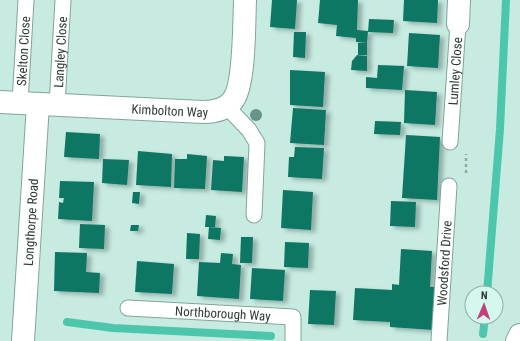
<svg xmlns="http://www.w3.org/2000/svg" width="520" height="341" font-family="'Roboto Condensed',sans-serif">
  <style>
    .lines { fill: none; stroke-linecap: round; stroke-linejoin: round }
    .stream { stroke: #4cc7ac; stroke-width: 8 }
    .building { fill: #0a7764; filter: url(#shadow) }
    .service-casing { stroke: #82a49b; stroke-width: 17 }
    .minor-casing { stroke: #82a49b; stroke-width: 24 }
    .tertiary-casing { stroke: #82a49b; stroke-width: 24 }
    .path { stroke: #8faba3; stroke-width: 2.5; stroke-dasharray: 3 3; stroke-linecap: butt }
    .service { stroke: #fff; stroke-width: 15 }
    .minor { stroke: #fff; stroke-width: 22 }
    .tertiary { stroke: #fff; stroke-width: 22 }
    .tree { fill: #669488 }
    .labels { text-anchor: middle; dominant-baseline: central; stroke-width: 4; stroke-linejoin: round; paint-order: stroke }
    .street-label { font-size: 13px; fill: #2e3c38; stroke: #d4f8ee }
  </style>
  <defs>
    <filter id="shadow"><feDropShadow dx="4.5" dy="2.5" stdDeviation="2" flood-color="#0004"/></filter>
  </defs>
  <rect width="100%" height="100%" fill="#c7ebe1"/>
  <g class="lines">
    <g class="stream">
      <polyline points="487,293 500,129 506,0"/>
      <polyline points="67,322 113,328 271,336"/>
      <polyline points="483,334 485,317"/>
    </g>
  </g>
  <g class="building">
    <polygon points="272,0 297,0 295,29 270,27"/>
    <polygon points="320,0 358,0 357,30 368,31 367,43 356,42 356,38 336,36 337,25 318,23"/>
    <polygon points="404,0 438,0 437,23 403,21"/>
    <polygon points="369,19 394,20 393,33 368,32"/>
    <polygon points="294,32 306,32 305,58 293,57"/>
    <polygon points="409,33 440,35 438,68 407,66"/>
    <rect x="358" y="43" width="9" height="12"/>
    <polygon points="357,55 367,56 367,71 351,70 352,61"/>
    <polygon points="378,65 404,66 402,90 366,88 366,77 377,78"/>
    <polygon points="290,70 325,72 323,107 290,105"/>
    <polygon points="405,90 437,92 435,125 404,123"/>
    <polygon points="293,108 326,110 324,145 290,143"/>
    <polygon points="375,121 401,122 400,135 374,134"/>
    <polygon points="66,132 100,134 99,159 64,157"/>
    <polygon points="406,135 440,137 437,200 402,198"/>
    <polygon points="295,147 324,148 322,179 288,177 289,157 294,157"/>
    <polygon points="138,151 172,154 171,187 136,185"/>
    <polygon points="187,154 207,156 205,189 174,188 175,159 187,159"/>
    <polygon points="224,156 244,157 242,192 211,190 213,160 224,161"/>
    <polygon points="103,159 129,160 127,185 102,183"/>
    <polygon points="60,181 94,182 92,221 58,219 59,202 63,203 64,198 59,198"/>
    <polygon points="283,190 313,192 311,230 281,228"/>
    <polygon points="133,192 140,192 139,204 132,203"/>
    <polygon points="391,201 416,202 415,227 390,226"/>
    <polygon points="206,215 216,216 215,227 205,227"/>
    <polygon points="80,224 105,225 104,249 79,248"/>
    <polygon points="131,225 139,225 138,231 130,231"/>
    <polygon points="209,227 221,228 220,240 208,239"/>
    <polygon points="187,233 200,234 199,259 186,259"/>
    <polygon points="241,237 253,237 252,263 240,263"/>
    <polygon points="285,242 309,243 308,268 284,267"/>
    <polygon points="401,249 432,251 430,287 435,287 433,330 390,327 390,322 353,320 355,288 392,290 392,284 399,285"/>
    <polygon points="55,252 87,253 86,272 100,273 99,293 54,291"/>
    <polygon points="221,253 233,254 232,264 241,265 239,299 197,296 199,262 220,263"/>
    <polygon points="137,261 174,264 172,294 135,292"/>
    <polygon points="252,268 285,270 283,301 250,299"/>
    <polygon points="310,290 336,291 334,325 308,324"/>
  </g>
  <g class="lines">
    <g class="service-casing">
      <g id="service">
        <path id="s1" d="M20,103L26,0"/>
        <path id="s2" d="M57,105L63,0"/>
        <polyline points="227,107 249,130 257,143 254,215"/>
        <path id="s3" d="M450,142L458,24"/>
        <path id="s4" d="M128,308L293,317V341"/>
        <path id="s5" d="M439,341L449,186"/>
      </g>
    </g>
    <g class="minor-casing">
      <g id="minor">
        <polyline points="458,24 459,0"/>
        <path id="s6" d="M0,102L203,112C215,112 226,110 233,100C245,85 244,22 245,0"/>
        <path id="s7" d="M23,341L38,104"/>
      </g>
    </g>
    <g class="tertiary-casing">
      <polyline id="tertiary" points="517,341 520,335"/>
    </g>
    <polyline class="path" points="466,173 466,154"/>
    <use href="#service" class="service"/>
    <use href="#minor" class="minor"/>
    <use href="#tertiary" class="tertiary"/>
  </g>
  <circle class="tree" cx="256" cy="115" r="6"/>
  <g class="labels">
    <g class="street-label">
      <text stroke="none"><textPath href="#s1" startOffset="52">Skelton Close</textPath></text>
      <text stroke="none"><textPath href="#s2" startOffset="53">Langley Close</textPath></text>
      <text stroke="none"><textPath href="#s3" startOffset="71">Lumley Close</textPath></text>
      <text stroke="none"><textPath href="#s6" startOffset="170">Kimbolton Way</textPath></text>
      <text stroke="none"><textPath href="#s7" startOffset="119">Longthorpe Road</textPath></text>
      <text stroke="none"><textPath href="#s5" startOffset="78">Woodsford Drive</textPath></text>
      <text stroke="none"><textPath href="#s4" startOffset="95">Northborough Way</textPath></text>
    </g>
  </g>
  <g transform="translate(484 305) rotate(2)"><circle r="19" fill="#d4f8ee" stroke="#92ada5"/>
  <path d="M0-3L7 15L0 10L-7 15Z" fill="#c63f7d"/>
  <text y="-6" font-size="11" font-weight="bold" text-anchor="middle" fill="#2e3c38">N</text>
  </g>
</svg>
